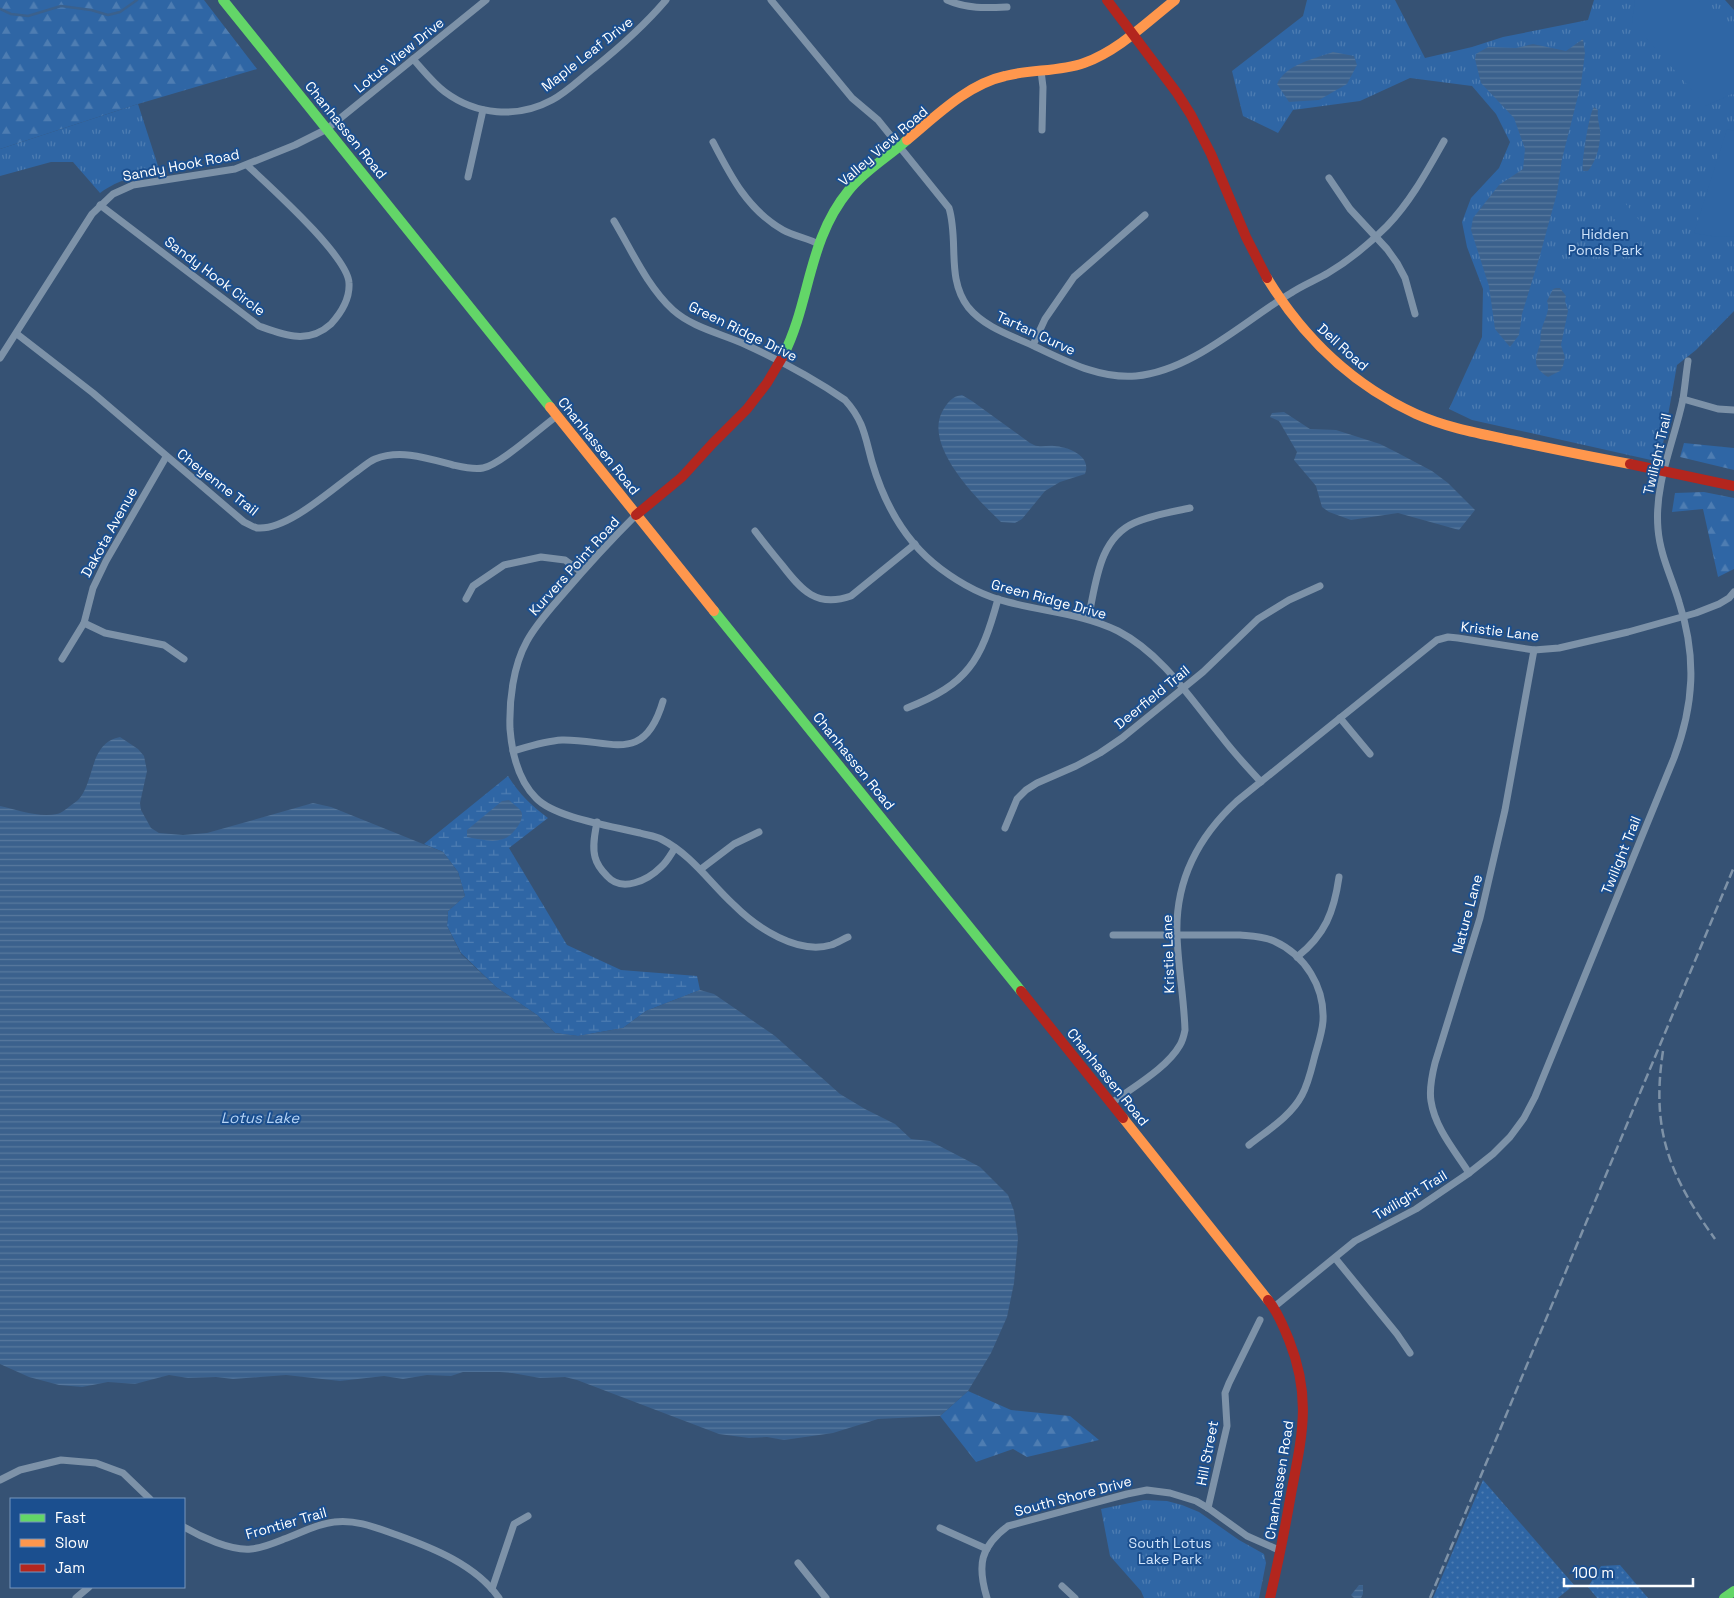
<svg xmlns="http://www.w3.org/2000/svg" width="1734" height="1598" font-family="'Space Grotesk',sans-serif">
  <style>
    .grass { fill: url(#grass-dots) }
    .forest { fill: url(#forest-firs) }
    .wetland { fill: url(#wetland-marsh) }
    .park { fill: url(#park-tufts) }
    .garden { fill: #2f66a5 }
    .water { fill: url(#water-rules) }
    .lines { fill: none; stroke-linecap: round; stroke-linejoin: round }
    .stream { stroke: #3b618d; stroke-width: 2.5 }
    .street { stroke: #7d92a8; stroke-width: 7 }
    .fast { stroke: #63d668; stroke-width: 10 }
    .slow { stroke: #ff974d; stroke-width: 10 }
    .jam { stroke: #b3261e; stroke-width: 10 }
    .rail { stroke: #7e92a7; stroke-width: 2.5; stroke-dasharray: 9 4; stroke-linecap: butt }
    .labels { text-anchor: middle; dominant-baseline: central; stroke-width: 4; stroke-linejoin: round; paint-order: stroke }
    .street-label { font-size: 14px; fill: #fff; stroke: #1b4f8f }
    .park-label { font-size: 14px; fill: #cfe3fa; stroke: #1b4f8f }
    .water-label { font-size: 15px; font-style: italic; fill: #b5d3f5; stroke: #1b4f8f }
  </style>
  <defs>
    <pattern id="grass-dots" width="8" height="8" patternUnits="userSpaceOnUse" patternTransform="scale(1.25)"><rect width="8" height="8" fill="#2f66a5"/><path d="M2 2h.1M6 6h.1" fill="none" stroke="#4e7db2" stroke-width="1.8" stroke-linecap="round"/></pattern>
    <pattern id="forest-firs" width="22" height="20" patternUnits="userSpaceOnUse" patternTransform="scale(1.25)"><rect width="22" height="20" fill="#2f66a5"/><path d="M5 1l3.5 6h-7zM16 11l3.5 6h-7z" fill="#4e7db2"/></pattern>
    <pattern id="wetland-marsh" width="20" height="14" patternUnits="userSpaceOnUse" patternTransform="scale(1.25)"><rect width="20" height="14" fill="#2f66a5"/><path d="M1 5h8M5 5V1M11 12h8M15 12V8" fill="none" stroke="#4e7db2"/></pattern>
    <pattern id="park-tufts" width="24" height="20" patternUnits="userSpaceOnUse" patternTransform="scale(1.25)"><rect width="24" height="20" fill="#2f66a5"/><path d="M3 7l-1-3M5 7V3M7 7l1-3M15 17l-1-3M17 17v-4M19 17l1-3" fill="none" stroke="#4e7db2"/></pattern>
    <pattern id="water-rules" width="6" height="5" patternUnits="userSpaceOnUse" patternTransform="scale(1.25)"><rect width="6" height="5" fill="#3b618d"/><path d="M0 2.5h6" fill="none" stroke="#58799e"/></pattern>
  </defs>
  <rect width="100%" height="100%" fill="#365274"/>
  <g class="grass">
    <polygon points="1483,1480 1574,1585 1558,1598 1433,1598"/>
    <polygon points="1620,1565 1648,1598 1597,1598 1588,1587 1601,1566"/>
  </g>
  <g class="forest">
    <polygon points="0,0 204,0 257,69 138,104 0,149"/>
    <polygon points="1684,443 1734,448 1734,470 1680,457"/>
    <polygon points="1704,492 1734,498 1734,569 1718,577 1703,509 1672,512 1675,493"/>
    <polygon points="968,1391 1011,1410 1070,1416 1099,1440 1027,1457 1013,1449 976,1462 940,1416"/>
  </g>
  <path class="wetland" d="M508,776C520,795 531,805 548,818L509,848L567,945L621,970L697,976L700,990L646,1011L623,1028L578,1036L555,1033L537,1015L496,987L461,953L447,926L448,911L465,896L458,872L443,852L424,844Z"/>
  <g class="park">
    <polygon points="1307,0 1395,0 1425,58 1472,47 1503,37 1588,20 1594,0 1725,0 1734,10 1734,311 1696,350 1677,365 1661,455 1651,460 1472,420 1449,409 1482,337 1483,289 1467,247 1462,222 1471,198 1499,168 1510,142 1496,114 1472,86 1410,78 1360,101 1293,110 1278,133 1243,116 1232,71 1303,16"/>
    <path d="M138,104L160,172C135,177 121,178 100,193L73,162H51L0,176V149Z"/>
    <polygon points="1144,1500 1167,1501 1182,1505 1199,1512 1239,1540 1264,1554 1266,1563 1259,1598 1144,1598 1141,1591 1110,1556 1101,1509"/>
  </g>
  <g class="garden">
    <polygon points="1635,0 1698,0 1734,37 1734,93 1706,106 1632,22"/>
    <polygon points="1727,129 1734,131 1734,236 1717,237 1694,233"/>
    <polygon points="1619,196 1645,227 1631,239 1605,208"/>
    <polygon points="1596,221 1615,245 1604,254 1585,229"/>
  </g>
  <g class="water">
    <polygon points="1583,39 1585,53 1581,84 1562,159 1557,193 1540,255 1522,314 1519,335 1510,347 1495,329 1489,286 1471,230 1473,218 1499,185 1523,169 1525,149 1514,118 1481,83 1475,59 1476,54 1488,47 1516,48 1533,44 1566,51"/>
    <path d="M1333,52L1354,56L1357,65L1347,84L1319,100L1289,102L1277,84C1286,64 1314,59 1333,52Z"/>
    <path d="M1594,107L1598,110C1597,117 1599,123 1600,130C1601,143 1597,160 1588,171H1583C1581,165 1589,113 1594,107Z"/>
    <path d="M1556,288H1560L1566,296L1565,301L1568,311L1561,345L1565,357L1563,366L1560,371L1548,377C1532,367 1535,360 1540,344C1541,340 1540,336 1541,332C1543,321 1551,311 1547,301L1553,289Z"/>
    <path d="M962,395L972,401L1030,443C1033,444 1035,446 1038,446C1043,447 1049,445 1054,446C1069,447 1092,456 1085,474L1060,482L1045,491L1022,519L1015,523L1001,522C978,500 924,447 942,412C947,403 952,396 962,395Z"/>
    <polygon points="1284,412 1310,429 1336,430 1380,444 1396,452 1432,471 1448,483 1475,510 1459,530 1398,513 1351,520 1329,512 1322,507 1316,486 1294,460 1297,452 1279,421 1270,417 1272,413"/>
    <path d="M120,737L138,749L144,756L147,771L140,803L141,810L151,828L159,833L183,835L207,833L313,803L331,807L443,852L458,872L465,896L448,911L447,926L461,954L496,987L537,1015L555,1033L578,1036L623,1028L646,1011L687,995L700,990L714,994L775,1036L840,1094L865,1109L895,1124L911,1139L930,1141L980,1167L1008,1195L1014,1211L1018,1238L1014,1283L1007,1317L991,1353L968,1391L940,1416L878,1419L833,1433L784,1440L767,1437L749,1438L719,1434L577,1380L565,1377L540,1378L512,1373L500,1372H463L451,1376L427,1375L403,1379L384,1376L340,1381L286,1375L233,1379L216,1377L188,1378L169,1375L135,1384L108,1382L82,1387L59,1385L29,1377L0,1364V806C18,810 39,818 57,814C62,813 66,809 70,806C73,804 77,801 79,799C95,781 89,743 120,737Z"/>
    <path d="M509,800C512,803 518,807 521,811C526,819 512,837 503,839C493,843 478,839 467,837V830L502,801Z"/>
    <polygon points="1359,1585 1363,1585 1363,1594 1361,1598 1354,1598 1351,1595"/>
  </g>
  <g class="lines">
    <polyline class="stream" points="0,9 11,14 28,16 61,6 91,10 108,15 120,12 137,0"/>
    <g class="street">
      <path d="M771,0L852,98L878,120L949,208C959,241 946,278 968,307C985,328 1013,336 1036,347C1068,362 1100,379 1136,376C1192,371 1244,321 1291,293C1303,285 1316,280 1328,273C1350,260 1369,244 1387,226C1411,201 1427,171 1444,141"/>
      <path d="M947,0C967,9 986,8 1007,7"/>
      <path d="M413,59C423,70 433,83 445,92C476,115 517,119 552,100C567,92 581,78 594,68C620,47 644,26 666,0"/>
      <polyline points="1041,71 1043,87 1042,130"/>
      <path d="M713,142C731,177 748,210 783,230C794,236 807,238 819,244"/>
      <polyline points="468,177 483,110"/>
      <polyline points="1329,178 1350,209 1387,249 1397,263 1405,278 1415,314"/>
      <path d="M100,205L259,326C284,335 308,345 331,324C341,313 350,298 349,283C348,256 268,185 247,165"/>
      <path d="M614,221C632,251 647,286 673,310C692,327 719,333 742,343C775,358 816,380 845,400C864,421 865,437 872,462C884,503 906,543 941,569C961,584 983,596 1008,602C1045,612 1084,614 1118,631C1162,654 1190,698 1221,736C1233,752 1247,767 1261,782"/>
      <path d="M17,334L93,393L244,522C249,524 254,528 258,528C288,530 332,489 356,472C362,468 368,462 375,459C400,449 427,458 453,465C462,467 474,470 483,468C500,465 540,428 557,416"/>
      <polyline points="1033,345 1045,319 1074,277 1145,215"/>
      <polyline points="0,358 92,214 113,194 133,185 235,169 295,145 327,129 486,0"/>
      <polyline points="1683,399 1718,409 1734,410"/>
      <path d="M636,515C611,540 587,566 564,593C551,608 537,623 527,641C513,666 509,701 510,729C512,754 518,780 536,798C555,818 612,826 640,833C646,835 655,836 661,839C692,855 710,883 734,905C757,928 798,955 831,945C837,943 843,939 848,937"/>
      <path d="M755,531C764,543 773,554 782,565C802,591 817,608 851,596L915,544"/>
      <polyline points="466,599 473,586 504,565 541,557 565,560 581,572"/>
      <path d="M1088,619C1096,585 1098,539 1134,523C1151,515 1172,512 1190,508"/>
      <polyline points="84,623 105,633 164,645 184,659"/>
      <polyline points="62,659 84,623 93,588 106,561 166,457"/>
      <path d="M907,708C968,684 981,661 998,599"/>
      <polyline points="1340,718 1370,754"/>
      <path d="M513,751C530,746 545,741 562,740C611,739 644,766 663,701"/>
      <path d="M597,822C595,833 592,846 595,857C597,865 602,871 607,876C622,893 648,880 661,867C667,862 671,854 675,848"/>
      <polyline points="1005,828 1017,799 1026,790 1037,783 1076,766 1100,753 1122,738 1203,672 1258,619 1289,600 1320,586"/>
      <polyline points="701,869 734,844 759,832"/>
      <path d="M1113,935H1240C1251,936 1263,936 1274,941C1305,955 1325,987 1323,1021C1322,1034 1317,1047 1314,1059C1311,1071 1308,1084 1302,1095C1291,1116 1268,1130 1249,1145"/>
      <path d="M1297,957C1325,935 1334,912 1339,877"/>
      <path d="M1112,1103C1133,1087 1167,1068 1180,1045C1183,1040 1184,1035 1185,1030C1184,998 1178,967 1177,935C1175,880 1198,837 1237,801L1437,640L1448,637L1458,638L1534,650L1559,648L1628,632L1696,613L1719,604L1729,598L1734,592"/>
      <path d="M1469,1173C1455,1151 1435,1128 1431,1101C1429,1089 1432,1075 1435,1063L1480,918L1505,810L1534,650"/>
      <polyline points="1335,1258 1397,1334 1410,1353"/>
      <path d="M1274,1307L1355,1241L1416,1209L1469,1173L1493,1154L1510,1137L1524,1118L1535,1097L1674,758C1694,705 1697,657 1679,602C1672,578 1660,555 1658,529C1654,484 1674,442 1683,399C1685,386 1686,374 1688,361"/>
      <polyline points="0,1480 20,1470 61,1460 96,1463 123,1473 150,1499"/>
      <polyline points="1208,1508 1227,1426 1225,1393 1229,1383 1260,1320"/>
      <path d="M184,1527C201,1537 231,1551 251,1549C262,1548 274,1543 284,1539C301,1533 316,1524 334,1522C356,1519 377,1528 397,1535C433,1548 476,1565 499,1598"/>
      <polyline points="940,1528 987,1549"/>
      <polyline points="798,1563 826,1598"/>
      <polyline points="1062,1586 1075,1598"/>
      <polyline points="492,1589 514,1524 528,1516"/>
      <polyline points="76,1598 89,1587"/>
      <path d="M987,1598C977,1565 980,1547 1008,1526L1127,1494L1147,1490L1170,1493L1196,1501L1208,1508L1247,1536L1281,1551"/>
    </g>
    <g class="fast">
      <polyline points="223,0 550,407"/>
      <path d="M783,356C811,301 807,241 849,190C865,170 888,157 907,140"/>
      <polyline points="714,611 1021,991"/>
      <polyline points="1724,1598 1734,1591"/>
    </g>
    <g class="slow">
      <path d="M907,140C936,116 968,84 1005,76C1031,69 1059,72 1084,63C1118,51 1147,22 1175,0"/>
      <path d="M1267,278C1303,337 1353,385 1416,414C1447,428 1482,434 1515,441C1553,449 1592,457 1630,464"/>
      <polyline points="550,407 714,611"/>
      <polyline points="1123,1118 1268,1300"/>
    </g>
    <g class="jam">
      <polyline points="1107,0 1177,93 1191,115 1211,154 1246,237 1267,278"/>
      <polyline points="1630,464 1734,486"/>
      <polyline points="636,515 682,477 712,444 747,409 767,383 783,356"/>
      <polyline points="1021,991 1123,1118"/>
      <path d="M1268,1300C1278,1312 1283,1326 1289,1340C1312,1398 1302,1436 1291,1494C1285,1529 1278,1563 1270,1598"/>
    </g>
    <g class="rail">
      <path d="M1663,1051C1651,1130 1669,1175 1715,1239"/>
      <polyline points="1430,1598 1734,867"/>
    </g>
  </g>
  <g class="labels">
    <g class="street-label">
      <text transform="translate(587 54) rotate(-38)">Maple Leaf Drive</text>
      <text transform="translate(399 55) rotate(-39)">Lotus View Drive</text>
      <text transform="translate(346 130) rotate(51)">Chanhassen Road</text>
      <text transform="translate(883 146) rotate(-41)">Valley View Road</text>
      <text transform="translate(181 165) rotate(-11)">Sandy Hook Road</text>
      <text transform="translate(215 276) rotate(37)">Sandy Hook Circle</text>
      <text transform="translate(743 331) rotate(26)">Green Ridge Drive</text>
      <text transform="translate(1036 333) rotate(25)">Tartan Curve</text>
      <text transform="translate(1343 347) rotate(42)">Dell Road</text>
      <text transform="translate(599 446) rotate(51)">Chanhassen Road</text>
      <text transform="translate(1657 454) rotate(-77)">Twilight Trail</text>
      <text transform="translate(218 482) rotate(38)">Cheyenne Trail</text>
      <text transform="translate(109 532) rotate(-61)">Dakota Avenue</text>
      <text transform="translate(574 566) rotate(-48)">Kurvers Point Road</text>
      <text transform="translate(1049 599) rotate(15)">Green Ridge Drive</text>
      <text transform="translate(1500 631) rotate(7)">Kristie Lane</text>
      <text transform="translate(1152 697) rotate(-39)">Deerfield Trail</text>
      <text transform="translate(854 761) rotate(51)">Chanhassen Road</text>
      <text transform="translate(1621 855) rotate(-68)">Twilight Trail</text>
      <text transform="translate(1467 914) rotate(-75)">Nature Lane</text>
      <text transform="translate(1168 954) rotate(-92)">Kristie Lane</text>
      <text transform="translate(1108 1077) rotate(51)">Chanhassen Road</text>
      <text transform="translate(1410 1195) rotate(-31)">Twilight Trail</text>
      <text transform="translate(1207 1453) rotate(-79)">Hill Street</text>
      <text transform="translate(1279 1480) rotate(-81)">Chanhassen Road</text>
      <text transform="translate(1073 1496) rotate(-15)">South Shore Drive</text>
      <text transform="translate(286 1523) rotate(-16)">Frontier Trail</text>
    </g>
    <g class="park-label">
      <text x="1605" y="234">Hidden<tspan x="1605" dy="16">Ponds Park</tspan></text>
      <text x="1170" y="1543">South Lotus<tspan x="1170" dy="16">Lake Park</tspan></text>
    </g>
    <g class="water-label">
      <text x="260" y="1117">Lotus Lake</text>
    </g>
  </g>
  <rect x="10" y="1498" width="175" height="90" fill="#1b4f8f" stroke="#7695bc"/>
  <rect x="20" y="1514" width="25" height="8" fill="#63d668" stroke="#7695bc"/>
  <text x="55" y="1523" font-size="15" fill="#ffffff">Fast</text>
  <rect x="20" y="1539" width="25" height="8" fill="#ff974d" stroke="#7695bc"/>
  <text x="55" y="1548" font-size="15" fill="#ffffff">Slow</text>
  <rect x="20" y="1564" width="25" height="8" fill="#b3261e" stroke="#7695bc"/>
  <text x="55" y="1573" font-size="15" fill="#ffffff">Jam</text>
  <path d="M1564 1578v8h129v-8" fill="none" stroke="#ffffff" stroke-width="2.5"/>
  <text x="1572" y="1578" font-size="15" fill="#ffffff" stroke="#1b4f8f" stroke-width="4" paint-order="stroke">100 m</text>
</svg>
